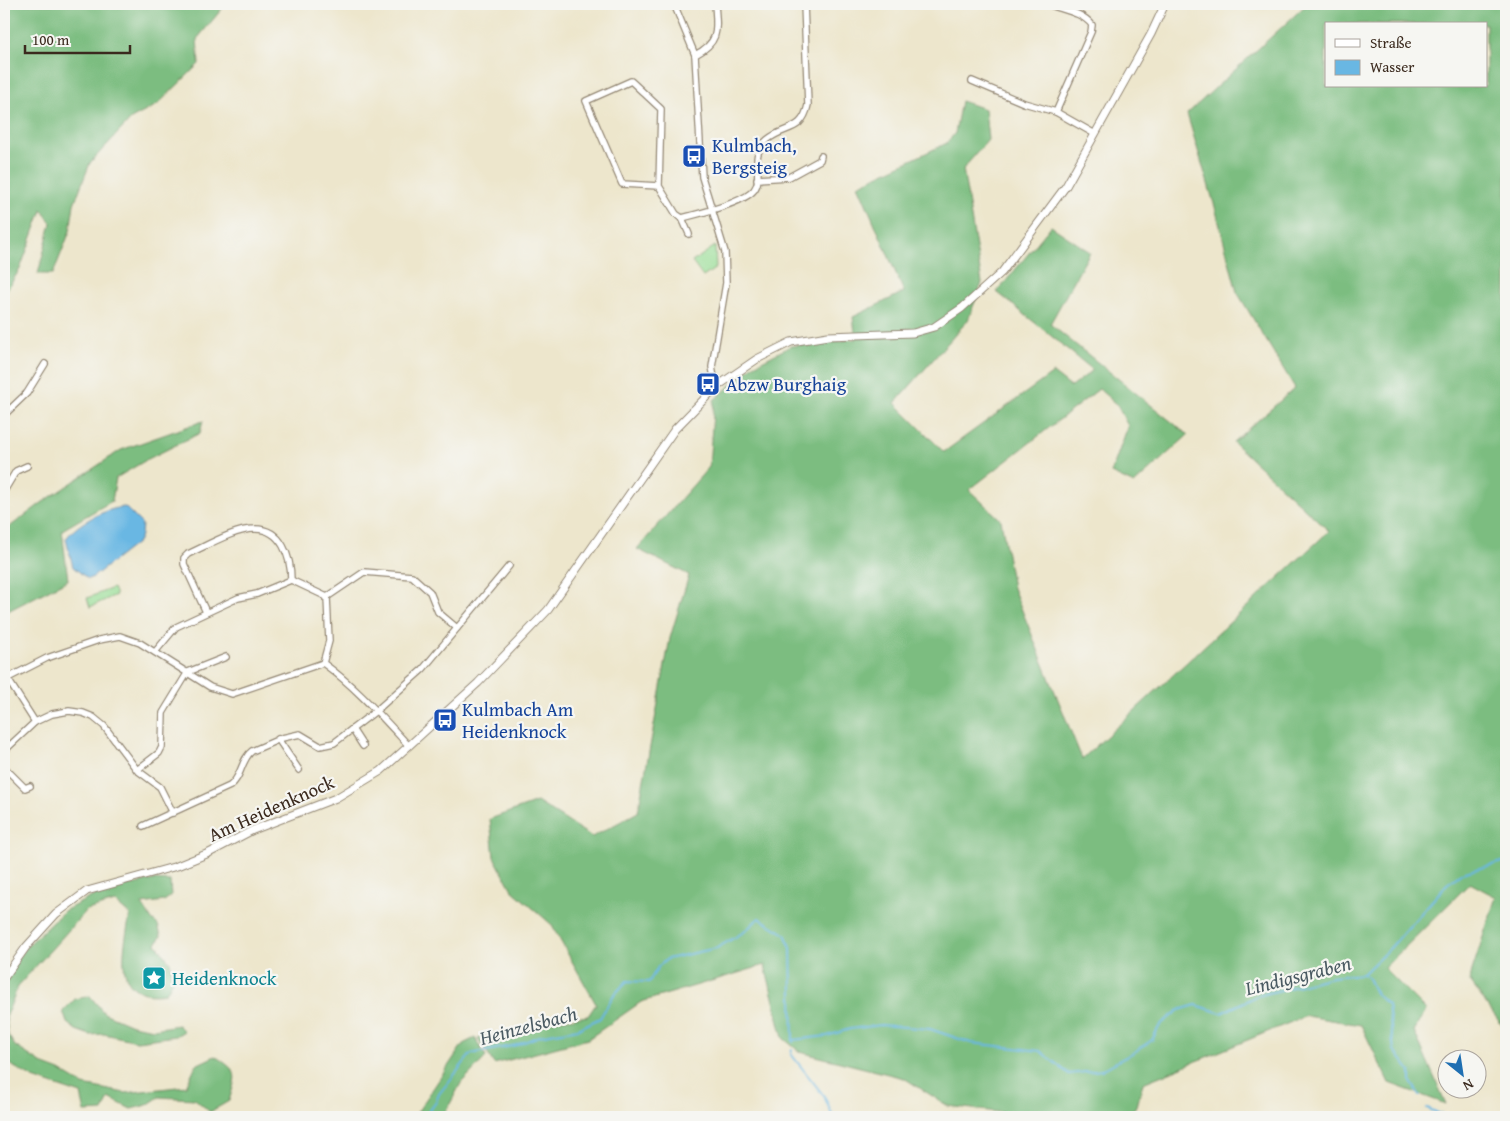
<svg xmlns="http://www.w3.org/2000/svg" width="1510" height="1121" font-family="'Gentium Book Plus',serif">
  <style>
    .green { fill: #9ade97; stroke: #6a845a }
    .forest { fill: #7bbd80; stroke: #5b744f; fill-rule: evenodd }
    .water { fill: #69b7e3; stroke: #527080 }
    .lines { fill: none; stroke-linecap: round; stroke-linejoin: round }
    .stream { stroke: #69b7e3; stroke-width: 2 }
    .minor-casing { stroke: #948875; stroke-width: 8 }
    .tertiary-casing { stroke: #948875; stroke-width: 9 }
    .minor { stroke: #fff; stroke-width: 5.5 }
    .tertiary { stroke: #fff; stroke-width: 7 }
    .labels { text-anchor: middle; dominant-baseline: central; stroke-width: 4.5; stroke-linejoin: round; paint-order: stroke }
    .transit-label { font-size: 19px; fill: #164399; stroke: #f6f6f2; text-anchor: start }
    .street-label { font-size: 19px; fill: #3b2a1e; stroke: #f6f6f2 }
    .culture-label { font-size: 19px; fill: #0d838f; stroke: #f6f6f2; text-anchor: start }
    .water-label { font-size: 20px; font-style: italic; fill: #4b5b63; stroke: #f6f6f2 }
  </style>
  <rect width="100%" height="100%" fill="#f6f6f2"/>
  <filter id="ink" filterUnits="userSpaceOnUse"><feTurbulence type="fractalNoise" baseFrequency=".02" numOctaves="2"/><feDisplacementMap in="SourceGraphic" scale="10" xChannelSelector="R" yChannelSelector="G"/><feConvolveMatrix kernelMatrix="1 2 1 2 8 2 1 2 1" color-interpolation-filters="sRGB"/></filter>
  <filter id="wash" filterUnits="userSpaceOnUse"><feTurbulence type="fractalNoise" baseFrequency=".0096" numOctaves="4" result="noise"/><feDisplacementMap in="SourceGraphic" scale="20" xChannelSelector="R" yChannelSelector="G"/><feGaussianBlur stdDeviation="1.12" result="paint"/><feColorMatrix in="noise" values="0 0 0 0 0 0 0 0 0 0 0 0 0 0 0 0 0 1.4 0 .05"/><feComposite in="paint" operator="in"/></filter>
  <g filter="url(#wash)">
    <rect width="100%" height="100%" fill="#ede6cc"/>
    <g class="green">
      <polygon points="715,246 716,268 703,277 692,262"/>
      <polygon points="113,588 116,595 90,607 87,598"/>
    </g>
    <g class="forest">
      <polygon points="4,4 226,4 197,39 199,64 157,105 131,119 90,163 74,204 70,231 53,274 38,274 51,223 42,210 20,269 4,294"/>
      <path d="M1307,4H1506V1031L1469,980L1496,897L1470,883L1384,968L1426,1010L1414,1031L1446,1104L1389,1083L1361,1025L1306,1016L1143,1083L1137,1106L1123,1117H1039L948,1106L904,1078L800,1052L783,1038L765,965L641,1002L588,1039L494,1064L478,1038L540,1023L588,1016L596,1004L551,924L512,890L494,857L490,819L537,802L592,837L638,812L670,638L689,575L637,549L709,467L714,400L754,365L791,346L856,339L853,317L904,292L858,185L947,143L955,133L961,101L985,109L988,140L963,169L982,283L968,320L895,403L944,452L1053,373L1071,387L1093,370L997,292L1051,226L1090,252L1050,324L1188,435L1134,484L1111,473L1128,426L1117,405L1099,389L969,490L1001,520L1013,588L1082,759L1329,531L1233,442L1295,388L1237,292L1215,207L1187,114ZM1326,24H1486V86H1326Z"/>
      <polygon points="203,421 200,433 148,459 116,478 112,501 62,530 68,580 4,613 4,531 43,502 121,450"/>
      <path d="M152,880L170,881L171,896L164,901L142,904L152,920L158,925L161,936L156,944L170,962L174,979L166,993C111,1001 123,951 130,915L115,902L87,910L18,986L6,1017L8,1035L15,1046L44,1065L60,1071L83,1085L125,1093L186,1086L196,1065L215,1056C240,1073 237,1073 229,1101L210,1112L195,1099L159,1097L147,1105L131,1109L109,1098L103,1111L85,1112L81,1094L33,1078L4,1061V977L26,947L64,911L99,893Z"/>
      <polygon points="90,996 104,1013 132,1025 154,1029 178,1025 184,1031 176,1036 137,1041 104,1034 90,1035 76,1030 67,1023 63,1011 75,999"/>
      <polygon points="475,1038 486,1057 461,1083 443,1117 414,1117 463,1044"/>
    </g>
    <path class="water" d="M125,507L142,524L141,535L138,542L93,577L88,579L73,567L66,539C76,523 107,508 125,507Z"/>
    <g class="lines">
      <g class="stream">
        <polyline points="1363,974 1368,978 1375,993 1388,1005 1394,1050 1411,1072 1411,1082 1420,1096"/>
        <polyline points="793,1040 827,1036 850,1029 881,1025 930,1029 971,1043 1040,1051 1069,1074 1102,1070 1136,1051 1152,1040 1160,1025 1179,1010 1196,1005 1221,1013 1257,996 1332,977 1363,974 1391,947 1447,884 1462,873 1506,861"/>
        <polyline points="792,1050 791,1054 824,1096 833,1117"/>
        <polyline points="1427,1108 1447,1117"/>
        <polyline points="425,1117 436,1102 439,1094 471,1054 517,1045 539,1036 578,1029 600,1018 613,996 627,981 649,982 658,967 667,959 717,948 744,932 759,918 785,934 791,948 793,1042"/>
      </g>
    </g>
  </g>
  <g filter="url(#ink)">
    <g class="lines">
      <g class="minor-casing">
        <g id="minor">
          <polyline points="674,4 695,55 702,177 725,252 726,283 712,367 716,387"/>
          <path d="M1048,4C1063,10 1082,12 1092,25L1091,32L1056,112"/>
          <path d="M695,55C720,42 717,30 715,4"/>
          <polyline points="972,81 1024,103 1056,112 1095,134"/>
          <polyline points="757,179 789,177 820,160 821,156"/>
          <path d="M659,186L622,184L586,101L631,81L661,109L659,186L676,214L682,218C698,214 744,203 754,190C765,176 747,157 767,140C785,125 802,133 808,105L804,4"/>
          <polyline points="682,218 689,234"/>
          <polyline points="4,415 27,393 45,364"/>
          <polyline points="4,491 16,471 27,466"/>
          <polyline points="291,580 327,597"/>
          <polyline points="327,597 364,572 412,576 430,592 438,612 457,628"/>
          <path d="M206,612L184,564V558L188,554C206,546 235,529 254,529C282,528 291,558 291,580"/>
          <polyline points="155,652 176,627 238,598 257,594 291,580"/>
          <polyline points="323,663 329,641 327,597"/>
          <polyline points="7,678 35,722"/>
          <path d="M4,680L47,658L99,640L120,636L140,643L210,687L232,694L323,663C356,687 382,717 409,746"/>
          <polyline points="352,729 363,746"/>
          <polyline points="278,739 299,770"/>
          <polyline points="4,751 35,722 52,714 69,711 83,713 93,717 104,726 137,770 160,787 173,813"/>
          <polyline points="4,767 25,788 30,786"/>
          <polyline points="137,770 159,753 162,747 163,713 188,672 226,657"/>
          <path d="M143,826L230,786C242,777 241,759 252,751L282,738L300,734L320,746L334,743L377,710L423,669L509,566"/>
        </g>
      </g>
      <g class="tertiary-casing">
        <polyline id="tertiary" points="4,978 26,947 56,914 87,891 177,866 209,853 253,830 336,798 381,771 478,683 548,610 675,429 716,387 757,359 791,342 828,336 913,333 934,327 962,308 1002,272 1066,186 1151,34 1165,4"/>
      </g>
      <use href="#minor" class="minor"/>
      <use href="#tertiary" class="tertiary"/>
    </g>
  </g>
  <defs>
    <g id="bus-square" transform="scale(1.25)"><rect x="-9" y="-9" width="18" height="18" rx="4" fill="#1a4fb4" stroke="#f6f6f2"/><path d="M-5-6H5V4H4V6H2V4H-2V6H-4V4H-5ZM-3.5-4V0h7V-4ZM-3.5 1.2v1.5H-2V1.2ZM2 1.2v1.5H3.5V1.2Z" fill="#fff"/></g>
    <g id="sight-square" transform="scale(1.25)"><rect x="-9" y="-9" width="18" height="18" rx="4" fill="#0f9aa8" stroke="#f6f6f2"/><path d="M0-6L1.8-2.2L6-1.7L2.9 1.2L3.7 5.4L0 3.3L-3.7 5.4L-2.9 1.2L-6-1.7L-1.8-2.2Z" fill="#fff"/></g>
  </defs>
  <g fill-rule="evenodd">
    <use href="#bus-square" x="694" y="156"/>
    <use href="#bus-square" x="708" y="384"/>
    <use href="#bus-square" x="445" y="720"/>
    <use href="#sight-square" x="154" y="978"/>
  </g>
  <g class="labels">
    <g class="transit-label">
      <text x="712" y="145">Kulmbach,<tspan x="712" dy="22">Bergsteig</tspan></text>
      <text x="726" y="384">Abzw Burghaig</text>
      <text x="462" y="709">Kulmbach Am<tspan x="462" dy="22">Heidenknock</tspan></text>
    </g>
    <g class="street-label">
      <text transform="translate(271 808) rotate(-24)">Am Heidenknock</text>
    </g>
    <g class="culture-label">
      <text x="172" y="978">Heidenknock</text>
    </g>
    <g class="water-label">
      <text transform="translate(1298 975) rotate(-14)">Lindigsgraben</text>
      <text transform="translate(528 1025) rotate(-15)">Heinzelsbach</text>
    </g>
  </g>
  <rect width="1510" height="1121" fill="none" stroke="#f6f6f2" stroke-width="20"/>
  <rect x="1325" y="22" width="162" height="65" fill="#f6f6f2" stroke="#aba49d"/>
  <rect x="1335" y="39" width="25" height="8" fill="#ffffff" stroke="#aba49d"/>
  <text x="1370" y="48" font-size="15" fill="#3b2a1e">Straße</text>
  <rect x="1335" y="60" width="25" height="15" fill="#69b7e3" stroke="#aba49d"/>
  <text x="1370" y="72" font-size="15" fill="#3b2a1e">Wasser</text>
  <g transform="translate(1462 1074) rotate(150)"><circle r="24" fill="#f6f6f2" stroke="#aba49d"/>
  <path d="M0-4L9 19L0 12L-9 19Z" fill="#1f6fb2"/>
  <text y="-8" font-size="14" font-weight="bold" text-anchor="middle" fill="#3b2a1e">N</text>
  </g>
  <path d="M25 45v8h105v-8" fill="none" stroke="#3b2a1e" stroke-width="2.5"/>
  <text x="32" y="45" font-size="15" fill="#3b2a1e" stroke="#f6f6f2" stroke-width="4" paint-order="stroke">100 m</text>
</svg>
